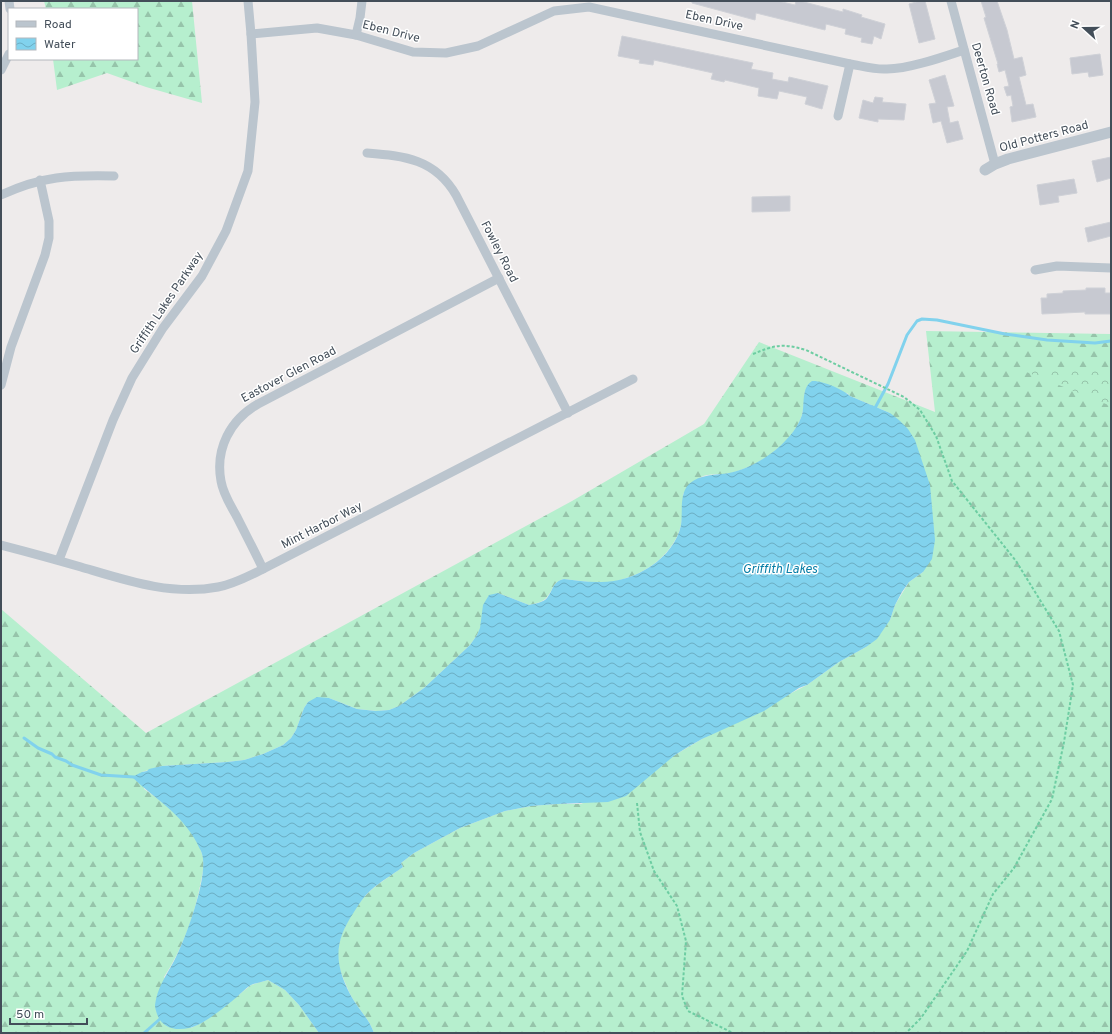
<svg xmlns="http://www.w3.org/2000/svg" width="1112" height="1034" font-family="Overpass,sans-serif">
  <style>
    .forest { fill: url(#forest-firs) }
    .park { fill: url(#park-crowns) }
    .water { fill: url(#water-waves) }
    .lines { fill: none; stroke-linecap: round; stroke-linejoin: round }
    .stream { stroke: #81d2ed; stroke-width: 3 }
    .building { fill: #c7c9d1; stroke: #cfd1d7 }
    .path { stroke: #6dcda2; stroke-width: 2; stroke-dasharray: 3 2; stroke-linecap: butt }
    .minor { stroke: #bbc5ce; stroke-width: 9 }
    .tertiary { stroke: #bbc5ce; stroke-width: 11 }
    .labels { text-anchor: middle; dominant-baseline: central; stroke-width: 3; stroke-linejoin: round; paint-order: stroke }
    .street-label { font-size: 12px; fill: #434e59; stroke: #fff }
    .water-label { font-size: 13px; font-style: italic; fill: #087fa7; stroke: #fff }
  </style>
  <defs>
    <pattern id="forest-firs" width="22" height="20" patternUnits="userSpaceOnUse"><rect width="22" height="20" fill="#b6efce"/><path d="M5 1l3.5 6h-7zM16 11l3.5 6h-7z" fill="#96c4aa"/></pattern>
    <pattern id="park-crowns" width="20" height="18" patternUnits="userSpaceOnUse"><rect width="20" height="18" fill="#b6efce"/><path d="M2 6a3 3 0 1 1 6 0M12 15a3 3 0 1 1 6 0" fill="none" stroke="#96c4aa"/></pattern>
    <pattern id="water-waves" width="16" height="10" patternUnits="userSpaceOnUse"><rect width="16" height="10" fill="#81d2ed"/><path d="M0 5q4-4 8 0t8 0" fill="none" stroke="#6badc3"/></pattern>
  </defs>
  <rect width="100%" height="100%" fill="#eeebeb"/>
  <g class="forest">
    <polygon points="44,1 192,1 202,103 146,87 107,73 57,90 53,59 137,59 137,9 46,9"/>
    <path d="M926,331L1111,334V1033H374C369,1018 357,1008 350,994C345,982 338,969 338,956C337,935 355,905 370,891C380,882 392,875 403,867L401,863L414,853L460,828L505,811L531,806L557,804H581L675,755L702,739L807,685L839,662L866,647L890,620L895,605L909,582L923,572L890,413L850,396L847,393L805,391C804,399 804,407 802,415C793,444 759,466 731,473C723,475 708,473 701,477C695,480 689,489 683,494C683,504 683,515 681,525C673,560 632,583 598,583C587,582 575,580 564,579C552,582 554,589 547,597C544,602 534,604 529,605L498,593L477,635L470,645L424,688L399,706L389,710L377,711L357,709L329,698L308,702L304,708L296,730L291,738L283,745L263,754L244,760L227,762L162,766L142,772L144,789C167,805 194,826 202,854C205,862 203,872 201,881C195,914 183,948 164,977L191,1028L203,1022L230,1002L251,985L268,980L285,990L299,1005L319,1033H1V609L146,733L572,501L704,424L759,342L935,412Z"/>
  </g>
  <polygon class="park" points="1111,368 1111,406 1019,369"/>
  <path class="water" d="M812,381C821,380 843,389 850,396L890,413L899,420L908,429L915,440L930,485L935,540L932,559L923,572L909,582L902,592L895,605L890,620L877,639L866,647L839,662L807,685L799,688L764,711L702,739L688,747L675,755L626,796L608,802L557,804L531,806L505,811L460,828L414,853L401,863L403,867C392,875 380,882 371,890C364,896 359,904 354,912C334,942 334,962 350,994C357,1008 369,1018 374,1033H319L299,1005L285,990L268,980C263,982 255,983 251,985C246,988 241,993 237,997C226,1006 202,1026 189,1028C175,1031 162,1028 157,1014C156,1011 155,1008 155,1005C157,988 166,976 174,961C185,940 209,876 202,854C201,850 198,846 197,843C181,813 155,799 132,777L142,772L147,771L149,769L162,766L227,762L244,760L263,754L283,745L291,738L296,730L304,708L308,702L317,697L329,698L357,709L376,711L389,710L399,706L424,688L470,645L477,635L480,628L483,605L489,595L498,593L529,605C534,604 544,602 547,598C554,589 552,582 564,579C575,580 586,582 597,582C631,584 674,560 681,525C683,512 679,494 689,484C700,474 716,475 729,473C749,469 773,455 786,440C793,433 799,424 802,415C805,404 801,388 812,381Z"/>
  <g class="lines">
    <g class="stream">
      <polyline points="872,407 875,408 888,384 907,335 917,321 922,319 937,320 1005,334 1047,340 1095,343 1111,341"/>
      <polyline points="24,738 38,748 52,754 55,757 66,761 72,765 101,775 134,777"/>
      <polyline points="144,1033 161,1018"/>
    </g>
  </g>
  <g class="building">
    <polygon points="692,1 778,1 795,5 796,1 800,1 843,12 843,9 862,15 861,17 885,24 881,39 874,36 872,44 861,42 862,38 845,34 846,29 826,24 825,30 756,13 755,20 692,3"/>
    <polygon points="920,1 925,1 935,39 919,43 909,4"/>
    <polygon points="981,1 997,1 1007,30 1014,59 1022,57 1026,75 1019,77 1026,105 1033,104 1036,117 1012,122 1010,107 1013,106 1011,95 1007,96 1004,87 1009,86 1005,70 999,72 997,64 998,64 984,18 986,17"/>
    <polygon points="622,36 753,63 751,69 773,73 772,79 788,82 789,77 828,86 822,109 805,104 807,97 779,91 777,99 758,96 759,88 725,80 724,82 711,79 713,73 654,60 653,65 639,63 640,60 618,56"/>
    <polygon points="1100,54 1103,75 1089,77 1088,72 1072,74 1070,58"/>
    <polygon points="945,75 954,106 947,107 950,123 958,121 963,139 947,143 941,121 933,123 929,104 936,103 929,80"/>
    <polygon points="875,97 883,98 882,102 906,104 904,120 878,119 878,122 859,118 863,100 873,103"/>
    <polygon points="1111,157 1111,178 1097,182 1092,161"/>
    <polygon points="1074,179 1077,193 1058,196 1059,202 1040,205 1037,185"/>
    <polygon points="790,196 790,211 752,212 752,197"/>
    <polygon points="1111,222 1111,236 1088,242 1085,228"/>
    <polygon points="1086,288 1105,288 1105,293 1111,293 1111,314 1085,314 1085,312 1042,314 1041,298 1047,298 1047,294 1063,293 1063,291 1086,290"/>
  </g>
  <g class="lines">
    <g class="path">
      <path d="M753,354C775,345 782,343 806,350L904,397L920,410L936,436L952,481L1016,561L1059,631L1073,685L1064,742L1052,799L1014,868L993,894L967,951L921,1018L906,1033"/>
      <polyline points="637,803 640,832 654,871 677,906 686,941 682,996 688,1011 733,1033"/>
    </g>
    <g class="minor">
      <polyline points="9,1 10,9"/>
      <polyline points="951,1 995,164"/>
      <path d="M251,34L317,28L356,35L413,52L446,53L478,46L554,11L589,7L850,64C862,66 875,70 887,69C909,69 943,57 964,50"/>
      <polyline points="356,35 360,18 362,1"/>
      <polyline points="1,70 9,54"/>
      <polyline points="838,116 850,64"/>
      <path d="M367,153C405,156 435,159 456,195L568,413"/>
      <path d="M1,195C42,176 70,175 114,176"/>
      <polyline points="1035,270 1057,266 1111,268"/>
      <polyline points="1,385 11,347 45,255 49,238 49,221 40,180"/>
      <path d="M1,545C28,552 54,559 81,567C125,580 171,596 218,587C234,584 249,576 263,569L633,379"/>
      <polyline points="59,560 113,420 132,378 163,328 202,276 226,231 248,171 255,102 251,34 248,1"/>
      <path d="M263,569C255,552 246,535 237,517C231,506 223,494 221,481C215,449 230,420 258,404L499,278"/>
    </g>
    <polyline class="tertiary" points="985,170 995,164 1008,159 1111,132"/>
  </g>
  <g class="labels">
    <g class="street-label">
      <text transform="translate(714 21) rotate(12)">Eben Drive</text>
      <text transform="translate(391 32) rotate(14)">Eben Drive</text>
      <text transform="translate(985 79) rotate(74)">Deerton Road</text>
      <text transform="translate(1044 137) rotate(-15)">Old Potters Road</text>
      <text transform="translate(499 252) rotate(63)">Fowley Road</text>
      <text transform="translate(167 303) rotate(-56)">Griffith Lakes Parkway</text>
      <text transform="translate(289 375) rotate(-28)">Eastover Glen Road</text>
      <text transform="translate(322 526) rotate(-27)">Mint Harbor Way</text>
    </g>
    <g class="water-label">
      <text x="780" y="570">Griffith Lakes</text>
    </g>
  </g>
  <rect width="1112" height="1034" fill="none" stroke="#434e59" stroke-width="4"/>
  <rect x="8" y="8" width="130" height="52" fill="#ffffff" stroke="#b4b8bd"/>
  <rect x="16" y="21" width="20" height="6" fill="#bbc5ce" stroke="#b4b8bd"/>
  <text x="44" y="28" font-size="12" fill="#434e59">Road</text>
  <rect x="16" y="38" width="20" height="12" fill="url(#water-waves)" stroke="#b4b8bd"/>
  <text x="44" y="48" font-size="12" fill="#434e59">Water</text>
  <g transform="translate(1084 28) rotate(291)" stroke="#ffffff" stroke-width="3" paint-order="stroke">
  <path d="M0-3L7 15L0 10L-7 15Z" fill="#434e59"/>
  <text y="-6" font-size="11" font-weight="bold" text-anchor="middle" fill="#434e59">N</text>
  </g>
  <path d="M10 1018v6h77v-6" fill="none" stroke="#434e59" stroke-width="2"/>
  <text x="16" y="1018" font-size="12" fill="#434e59" stroke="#ffffff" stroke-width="3" paint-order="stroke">50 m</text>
</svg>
